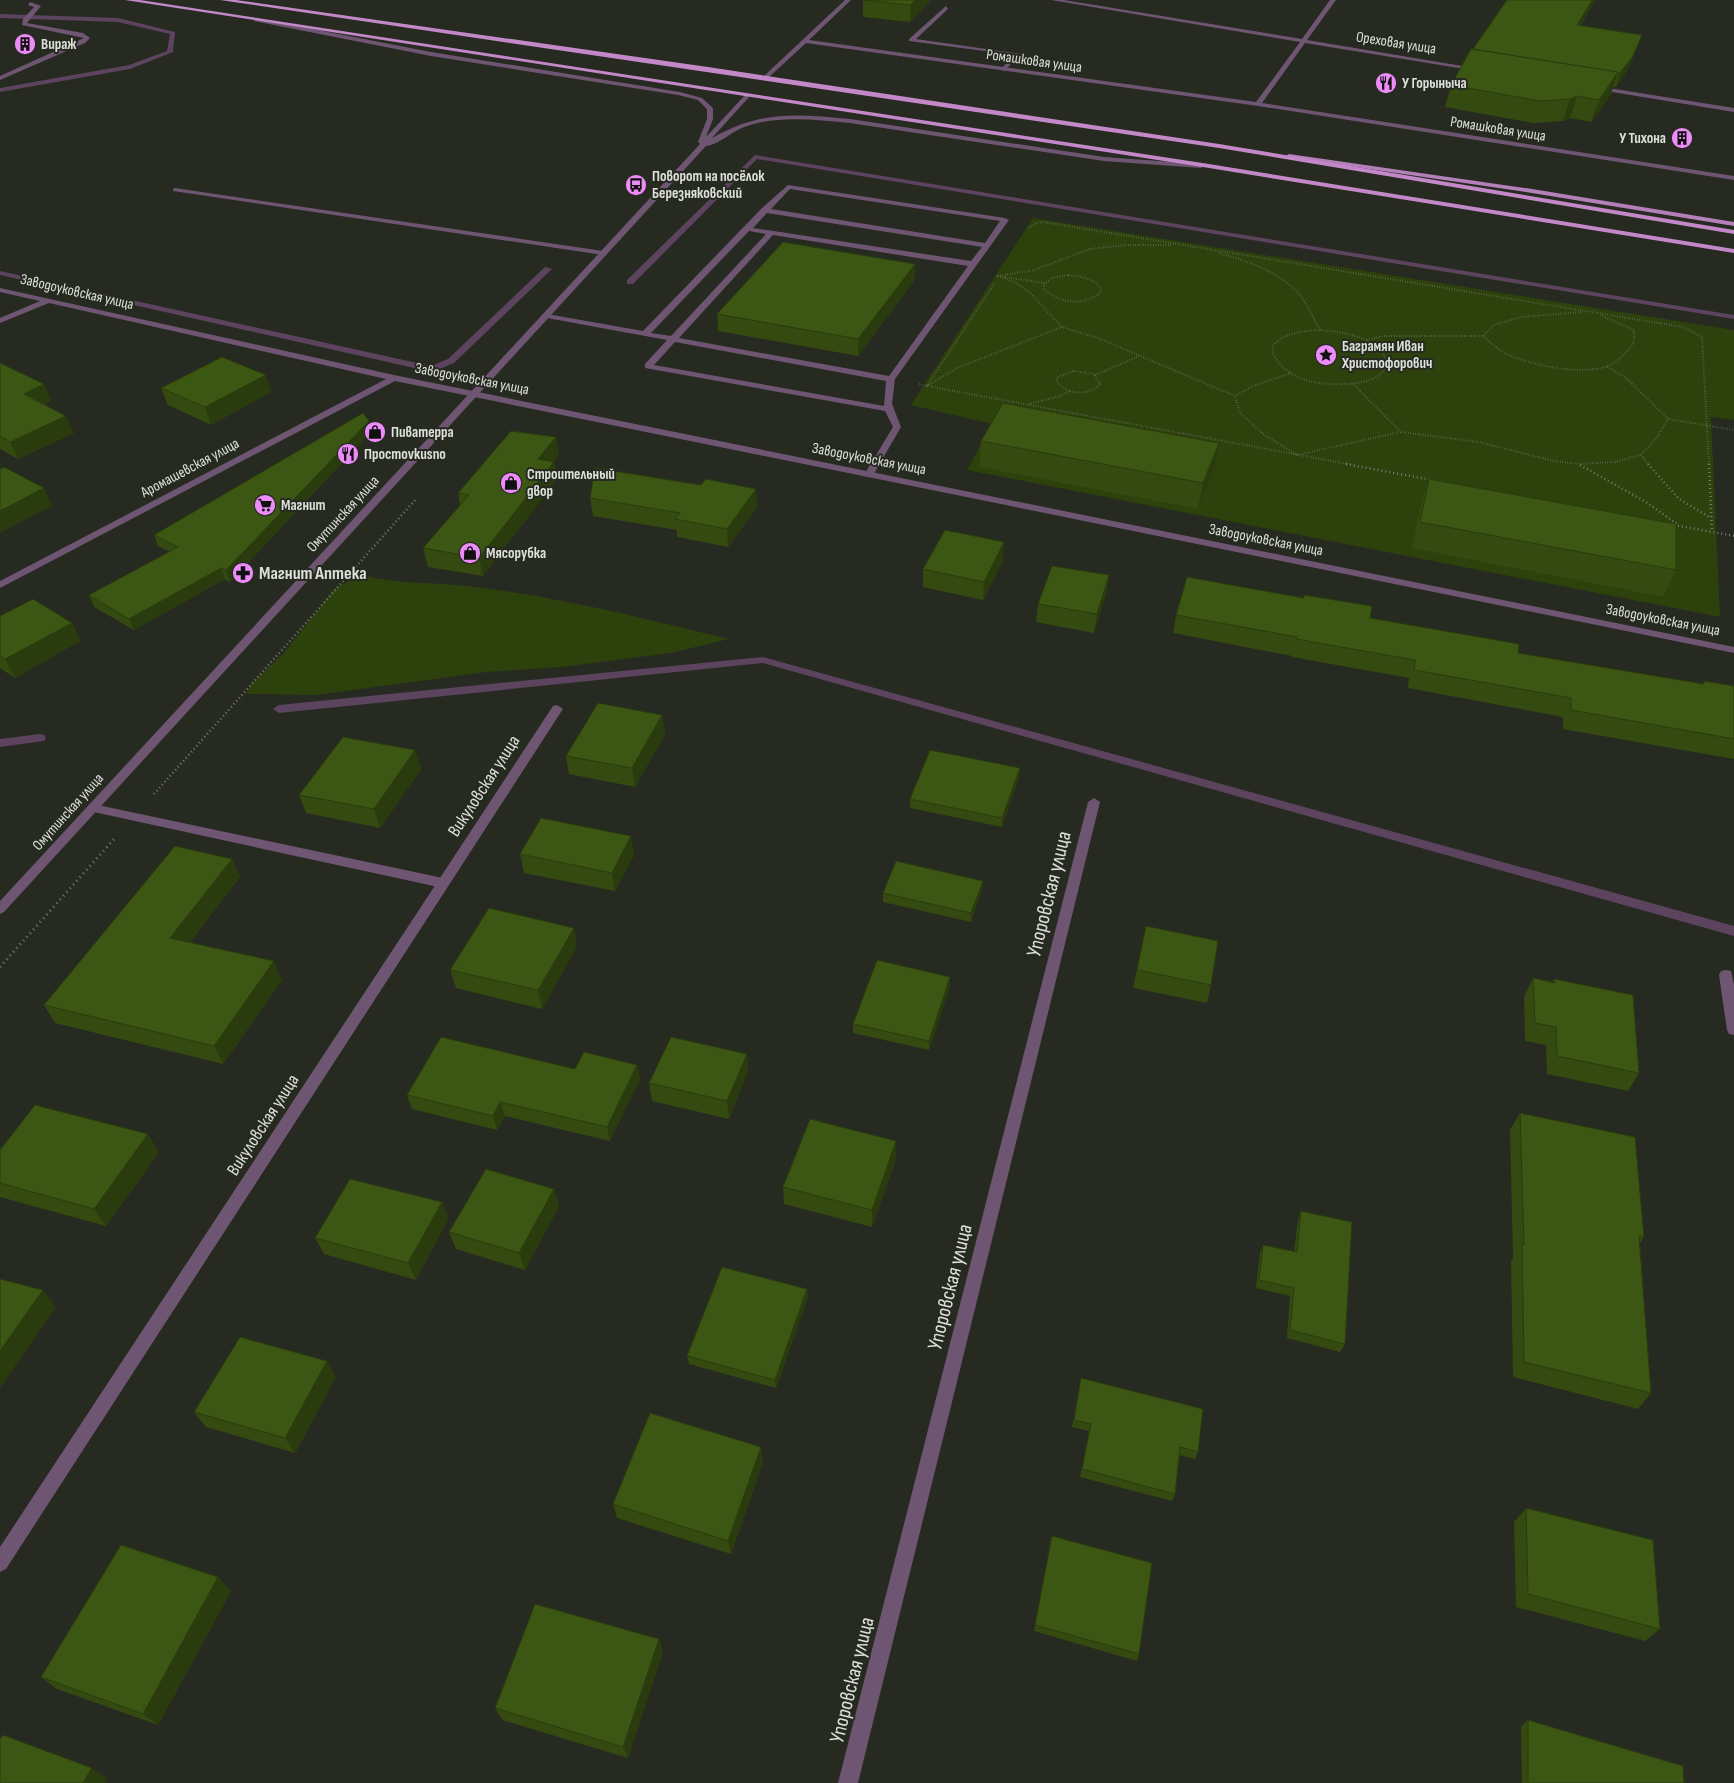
<svg xmlns="http://www.w3.org/2000/svg" width="1734" height="1783" font-family="'Sofia Sans Condensed',sans-serif">
  <style>
    .green { fill: #2c410c }
    .lines { fill: none; stroke-linecap: round; stroke-linejoin: round }
    .stream { fill: #5c435e; fill-rule: evenodd }
    .path-far2 { stroke: #777a73; stroke-width: 2; stroke-dasharray: 0.5 2; stroke-linecap: butt }
    .path-far1 { stroke: #777a73; stroke-width: 2.5; stroke-dasharray: 1 3; stroke-linecap: butt }
    .path { stroke: #777a73; stroke-width: 3; stroke-dasharray: 1 4; stroke-linecap: butt }
    .service { fill: #6e5571; fill-rule: evenodd }
    .minor { fill: #6e5571; fill-rule: evenodd }
    .tertiary { fill: #6e5571; fill-rule: evenodd }
    .primary { fill: #b480ba; fill-rule: evenodd }
    .trunk { fill: #c288c8; fill-rule: evenodd }
    .wall { fill: #344a10 }
    .shaded-wall { fill: #2a3c0d }
    .building { fill: #3c5613; stroke: #2a3c0d }
    .labels { text-anchor: middle; dominant-baseline: central; stroke-width: 4; stroke-linejoin: round; paint-order: stroke }
    .far-street-label { font-size: 15px; fill: #dde0da; stroke: #262a21 }
    .far-poi-label { font-size: 15px; font-weight: bold; fill: #dde0da; stroke: #262a21; text-anchor: start }
    .poi-label { font-size: 18px; font-weight: bold; fill: #dde0da; stroke: #262a21; text-anchor: start }
    .street-label { font-size: 18px; fill: #dde0da; stroke: #262a21 }
    .near-street-label { font-size: 21px; fill: #dde0da; stroke: #262a21 }
  </style>
  <rect width="100%" height="100%" fill="#262a21"/>
  <g class="green">
    <polygon points="1033,218 1734,330 1734,420 1711,417 1720,617 967,470 992,424 911,405"/>
    <path d="M361,575C398,584 431,582 467,586C556,596 643,618 729,639L671,653L562,667L487,672L316,695L247,694L250,685L284,653L335,588Z"/>
  </g>
  <g class="lines">
    <g class="stream">
      <polygon points="0,14 118,18 175,32 173,52 130,69 0,92 0,88 129,65 167,51 170,34 118,22 0,18"/>
      <polygon points="755,155 1734,315 1734,319 757,159 633,284 627,284 627,280"/>
      <polygon points="545,267 552,269 454,363 432,372 0,275 0,271 431,366 448,359"/>
      <polygon points="763,657 1734,926 1734,936 763,663 279,713 273,709 279,705"/>
      <polygon points="40,734 44,735 46,738 44,741 0,747 0,739"/>
    </g>
    <g class="path-far2">
      <polyline points="1029,228 1036,223 1043,222 1683,327 1702,337 1709,465"/>
      <polyline points="1171,245 1126,245 1090,249 1034,270 998,276 1016,283 1029,292 1062,327 1098,338 1235,396"/>
      <path d="M1219,253C1247,261 1278,271 1298,293C1308,304 1313,318 1320,330"/>
      <path d="M1068,275C1082,277 1091,277 1101,288L1100,293C1083,306 1060,304 1044,289V285L1052,278Z"/>
      <polyline points="1004,277 1045,283"/>
      <polyline points="994,284 927,386 1353,465"/>
      <path d="M1320,330C1343,332 1373,336 1386,358C1386,374 1377,379 1362,382C1336,387 1297,385 1279,363C1255,337 1304,330 1320,330Z"/>
      <path d="M1483,336C1490,342 1497,349 1505,353C1529,365 1581,376 1608,366C1619,362 1627,351 1634,343V330L1600,315"/>
      <polyline points="1367,340 1383,336 1483,336 1494,325 1521,317 1582,312"/>
      <path d="M1073,371L1094,374L1100,384C1087,397 1066,395 1056,380L1058,377Z"/>
      <polyline points="1291,373 1253,386 1235,396 1240,413 1263,434 1297,455 1400,432"/>
      <polyline points="1095,375 1139,356"/>
      <polyline points="919,384 927,386 957,368 1062,327"/>
      <polyline points="1353,384 1401,432 1479,442 1554,461 1579,464 1615,462 1641,455 1658,436 1668,419 1626,378 1606,366"/>
      <polyline points="1029,404 1060,396 1070,391"/>
      <polyline points="1668,419 1734,430"/>
      <polyline points="1641,455 1649,465"/>
    </g>
    <g class="path-far1">
      <polyline points="1346,464 1432,480"/>
      <polyline points="1648,464 1679,499 1711,518"/>
      <polyline points="1709,464 1712,532"/>
      <polyline points="1580,465 1646,502 1677,524"/>
      <polyline points="1674,525 1734,536"/>
      <polyline points="154,794 417,498"/>
    </g>
    <polyline class="path" points="0,967 115,838"/>
    <g class="service">
      <polygon points="30,2 41,6 27,23 83,33 90,38 85,43 0,80 0,76 84,38 22,25 23,19 34,7 28,5"/>
      <polygon points="946,6 948,9 916,39 1021,54 1004,71 1001,69 1014,55 909,41 909,39"/>
      <path d="M788,185L1005,218L1009,220L895,379L892,404L901,427L872,477H866L864,475L893,427L885,411L645,368V364L667,340L547,318L543,316L547,314L643,331L762,208ZM790,189L1000,221L985,243L771,209ZM767,213L982,247L971,261L753,228ZM749,231L766,234L671,336L651,333ZM773,235L968,266L889,376L679,338ZM675,342L886,381L884,406L654,365Z"/>
      <polygon points="93,804 443,878 447,880 449,883 447,886 443,888 89,811 87,808 89,805"/>
    </g>
    <g class="minor">
      <polygon points="845,0 851,0 809,40 1256,102 1300,42 1051,0 1064,0 1302,39 1330,0 1336,0 1307,40 1480,69 1477,71 1305,43 1262,103 1734,176 1734,180 1258,106 806,43 768,78 764,78 764,76"/>
      <polygon points="1596,86 1734,108 1734,112 1594,89 1593,88"/>
      <polygon points="175,188 603,251 607,253 603,255 173,191 173,189"/>
      <polygon points="0,288 394,375 1734,647 1734,653 395,381 0,588 0,581 386,379 49,303 0,323 0,318 40,301 0,292"/>
      <polygon points="557,705 563,709 561,712 6,1569 0,1572 0,1547 553,706"/>
      <polygon points="1094,798 1100,802 858,1783 838,1783 1088,802"/>
      <polygon points="1726,970 1731,971 1734,985 1734,1035 1729,1034 1727,1030 1719,975 1721,971"/>
    </g>
    <path class="tertiary" d="M256,18L431,52L680,92L702,98L713,108V119L706,137L746,94H750V96L712,138C760,110 797,114 850,119L1104,157L1201,164L1204,166L1201,168L1104,161L850,123C816,120 780,115 747,126C733,130 719,145 706,146L4,912L0,914V901L700,144L698,142L707,119V109L698,100L678,95L431,56L254,21Z"/>
    <polygon class="primary" points="1289,154 1532,189 1734,222 1734,226 1532,193 1287,157 1286,156"/>
    <g class="trunk">
      <polygon points="125,0 140,0 1209,164 1734,249 1734,253 1209,168"/>
      <polygon points="220,0 236,0 708,67 1219,144 1734,230 1734,234 1219,148"/>
    </g>
  </g>
  <g class="wall">
    <polygon points="863,0 931,0 910,22 863,17"/>
    <polygon points="1507,0 1595,0 1580,26 1637,48 1628,69 1616,87 1613,87 1611,94 1591,122 1570,118 1563,121 1533,123 1445,107 1451,85 1473,49"/>
    <polygon points="915,264 914,281 858,356 718,331 717,314"/>
    <polygon points="0,363 44,384 51,401 44,404 74,433 18,459 0,449"/>
    <polygon points="161,388 271,392 211,425 168,405"/>
    <polygon points="372,431 230,582 225,579 134,630 94,607 89,595 170,552 158,546 154,535"/>
    <polygon points="556,437 559,455 554,461 557,479 483,576 428,567 423,548 460,505 458,493"/>
    <polygon points="981,441 1214,469 1198,509 979,467"/>
    <polygon points="1429,479 1676,570 1663,597 1412,548 1421,505"/>
    <polygon points="701,485 756,489 757,507 728,547 677,537 677,530 593,516 590,498"/>
    <polygon points="1003,560 983,600 923,587 923,569"/>
    <polygon points="1109,575 1106,593 1094,633 1036,622 1038,604"/>
    <polygon points="1176,615 1370,618 1518,653 1702,684 1704,681 1734,686 1734,759 1563,729 1563,717 1408,688 1409,678 1292,657 1292,656 1173,633"/>
    <polygon points="0,616 72,623 80,641 15,678 0,668"/>
    <polygon points="662,715 665,734 635,787 569,774 566,756"/>
    <polygon points="415,750 421,769 380,828 306,813 299,795"/>
    <polygon points="1020,768 1019,777 1002,827 910,808 910,799"/>
    <polygon points="520,854 634,855 615,891 524,873"/>
    <polygon points="232,859 240,877 190,942 282,980 223,1064 55,1023 44,1005"/>
    <polygon points="982,890 971,922 883,902 883,893"/>
    <polygon points="1146,926 1211,985 1207,1003 1133,988"/>
    <polygon points="577,946 542,1009 456,988 450,970"/>
    <polygon points="950,977 950,986 929,1050 853,1033 853,1024"/>
    <polygon points="1533,978 1553,982 1554,979 1639,1073 1628,1091 1547,1074 1546,1045 1525,1041 1524,997"/>
    <polygon points="747,1054 748,1071 729,1119 652,1101 649,1083"/>
    <polygon points="637,1065 640,1079 610,1141 505,1116 497,1130 412,1109 407,1095 575,1069"/>
    <polygon points="1520,1113 1644,1237 1640,1243 1651,1393 1638,1409 1513,1377 1511,1261 1513,1258 1510,1130"/>
    <polygon points="0,1150 159,1152 106,1226 0,1197"/>
    <polygon points="896,1159 872,1227 784,1204 783,1187"/>
    <polygon points="554,1189 559,1206 525,1270 456,1249 449,1232"/>
    <polygon points="442,1202 448,1219 416,1280 324,1254 315,1238"/>
    <polygon points="1301,1211 1345,1344 1340,1352 1287,1338 1290,1296 1256,1288 1260,1253 1263,1245 1294,1252 1298,1220"/>
    <polygon points="807,1289 808,1297 776,1388 689,1364 687,1356"/>
    <polygon points="336,1377 295,1453 206,1427 194,1412"/>
    <polygon points="1081,1378 1198,1452 1195,1459 1180,1455 1175,1494 1172,1501 1080,1477 1089,1431 1072,1427"/>
    <polygon points="763,1462 731,1554 617,1518 613,1504"/>
    <polygon points="1526,1508 1660,1629 1645,1641 1516,1607 1514,1522"/>
    <polygon points="1052,1536 1139,1654 1137,1661 1034,1631"/>
    <polygon points="218,1577 231,1591 158,1725 57,1689 41,1677"/>
    <polygon points="659,1639 663,1652 628,1758 502,1720 495,1708"/>
    <polygon points="1528,1720 1684,1783 1522,1783 1521,1726"/>
  </g>
  <g class="shaded-wall">
    <polygon points="915,0 931,0 910,22 910,5"/>
    <polygon points="1592,0 1595,0 1572,39 1577,25"/>
    <polygon points="1642,35 1637,48 1628,69 1616,87 1620,73"/>
    <polygon points="1618,72 1611,94 1591,122 1599,100"/>
    <polygon points="1577,96 1570,118 1563,121 1570,99"/>
    <polygon points="915,264 914,281 858,356 858,339"/>
    <polygon points="266,375 271,392 211,425 205,407"/>
    <polygon points="44,384 51,401 32,410 24,394"/>
    <polygon points="66,416 74,433 18,459 10,442"/>
    <polygon points="369,421 372,431 230,582 226,570"/>
    <polygon points="556,437 559,455 541,477 538,459"/>
    <polygon points="1219,443 1214,469 1198,509 1203,483"/>
    <polygon points="554,462 557,479 483,576 479,558"/>
    <polygon points="44,488 52,506 0,533 0,511"/>
    <polygon points="756,489 757,507 728,547 727,529"/>
    <polygon points="1004,542 1003,560 983,600 984,582"/>
    <polygon points="221,568 225,579 134,630 129,619"/>
    <polygon points="1109,575 1106,593 1094,633 1097,614"/>
    <polygon points="72,623 80,641 15,678 5,659"/>
    <polygon points="662,715 665,734 635,787 632,768"/>
    <polygon points="415,750 421,769 380,828 374,809"/>
    <polygon points="1020,768 1019,777 1002,827 1002,818"/>
    <polygon points="631,836 634,855 615,891 612,873"/>
    <polygon points="232,859 240,877 179,956 170,938"/>
    <polygon points="983,881 982,890 971,922 971,913"/>
    <polygon points="574,928 577,946 542,1009 538,990"/>
    <polygon points="274,961 282,980 223,1064 214,1046"/>
    <polygon points="950,977 950,986 929,1050 929,1041"/>
    <polygon points="747,1054 748,1071 729,1119 727,1101"/>
    <polygon points="637,1065 640,1079 610,1141 607,1127"/>
    <polygon points="500,1102 505,1116 497,1130 493,1116"/>
    <polygon points="148,1134 159,1152 106,1226 94,1209"/>
    <polygon points="896,1141 896,1159 872,1227 872,1210"/>
    <polygon points="554,1189 559,1206 525,1270 519,1253"/>
    <polygon points="442,1202 448,1219 416,1280 408,1263"/>
    <polygon points="807,1289 808,1297 776,1388 775,1380"/>
    <polygon points="43,1290 56,1307 0,1388 0,1351"/>
    <polygon points="327,1361 336,1377 295,1453 285,1438"/>
    <polygon points="761,1447 763,1462 731,1554 728,1541"/>
    <polygon points="218,1577 231,1591 158,1725 143,1714"/>
    <polygon points="659,1639 663,1652 628,1758 623,1747"/>
    <polygon points="92,1768 107,1778 105,1783 83,1783"/>
  </g>
  <g class="building">
    <polygon points="864,0 915,0 910,5"/>
    <polygon points="1507,0 1592,0 1577,25 1642,35 1633,56 1620,73 1473,49"/>
    <polygon points="1471,49 1618,72 1599,100 1577,96 1570,99 1540,101 1451,85"/>
    <polygon points="783,242 915,264 858,339 717,314"/>
    <polygon points="222,357 266,375 205,407 161,388"/>
    <polygon points="0,363 44,384 24,394 66,416 10,442 0,436"/>
    <polygon points="1003,403 1219,443 1203,483 981,441"/>
    <polygon points="363,413 369,421 226,570 221,568 129,619 89,595 178,547 154,535"/>
    <polygon points="511,431 556,437 538,459 554,462 479,558 423,548 469,495 458,493"/>
    <polygon points="4,467 44,488 0,511 0,469"/>
    <polygon points="595,468 701,485 706,479 756,489 727,529 675,519 680,513 590,498"/>
    <polygon points="1429,479 1676,524 1676,570 1420,522"/>
    <polygon points="945,530 1004,542 984,582 923,569"/>
    <polygon points="1052,566 1109,575 1097,614 1038,604"/>
    <polygon points="1187,577 1304,598 1304,595 1372,606 1370,618 1519,644 1518,653 1704,684 1704,681 1734,686 1734,739 1571,710 1571,698 1414,670 1415,660 1296,639 1297,637 1176,615"/>
    <polygon points="33,599 72,623 5,659 0,656 0,616"/>
    <polygon points="598,703 662,715 632,768 566,756"/>
    <polygon points="343,737 415,750 374,809 299,795"/>
    <polygon points="930,750 1020,768 1002,818 910,799"/>
    <polygon points="541,818 631,836 612,873 520,854"/>
    <polygon points="175,846 232,859 170,938 274,961 214,1046 44,1005"/>
    <polygon points="896,861 983,881 971,913 883,893"/>
    <polygon points="489,908 574,928 538,990 450,970"/>
    <polygon points="1146,926 1218,941 1211,985 1137,970"/>
    <polygon points="877,960 950,977 929,1041 853,1024"/>
    <polygon points="1533,978 1555,983 1554,979 1633,995 1639,1073 1557,1056 1556,1027 1535,1023"/>
    <polygon points="441,1037 575,1069 584,1052 637,1065 607,1127 500,1102 493,1116 407,1095"/>
    <polygon points="671,1037 747,1054 727,1101 649,1083"/>
    <polygon points="35,1105 148,1134 94,1209 0,1183 0,1150"/>
    <polygon points="1520,1113 1635,1137 1644,1237 1639,1236 1651,1393 1524,1362 1522,1244 1524,1245"/>
    <polygon points="810,1119 896,1141 872,1210 783,1187"/>
    <polygon points="486,1169 554,1189 519,1253 449,1232"/>
    <polygon points="350,1179 442,1202 408,1263 315,1238"/>
    <polygon points="1301,1211 1352,1222 1345,1344 1290,1330 1294,1288 1259,1280 1263,1245 1297,1252"/>
    <polygon points="722,1267 807,1289 775,1380 687,1356"/>
    <polygon points="0,1279 43,1290 0,1351"/>
    <polygon points="240,1337 327,1361 285,1438 194,1412"/>
    <polygon points="1081,1378 1203,1409 1198,1452 1180,1447 1175,1494 1082,1469 1091,1424 1074,1420"/>
    <polygon points="650,1413 761,1447 728,1541 613,1504"/>
    <polygon points="1526,1508 1653,1540 1660,1629 1528,1594"/>
    <polygon points="1052,1536 1152,1563 1139,1654 1035,1625"/>
    <polygon points="121,1545 218,1577 143,1714 41,1677"/>
    <polygon points="535,1604 659,1639 623,1747 495,1708"/>
    <polygon points="1528,1720 1683,1766 1684,1783 1528,1783"/>
    <polygon points="3,1735 92,1768 83,1783 0,1783 0,1739"/>
  </g>
  <defs>
    <g id="building-disc" transform="scale(1.125)"><circle r="9.5" fill="#ed8cf9" stroke="#262a21"/><path d="M-4-6H4V6H1V3H-1V6H-4ZM-2.5-4.3h1.7v1.8h-1.7ZM.8-4.3h1.7v1.8H.8ZM-2.5-1h1.7V.8h-1.7ZM.8-1h1.7V.8H.8Z" fill="#111"/></g>
    <g id="restaurant-disc" transform="scale(1.125)"><circle r="9.5" fill="#ed8cf9" stroke="#262a21"/><path d="M-5-6h1v4h1v-4h1v4h1v-4h1v5L-1.5 .5V6h-2V.5L-5-1ZM5-6V6H3V1.5H1.5Q1.5-4 5-6Z" fill="#111"/></g>
    <g id="bus-disc" transform="scale(1.125)"><circle r="9.5" fill="#ed8cf9" stroke="#262a21"/><path d="M-5-6H5V4H4V6H2V4H-2V6H-4V4H-5ZM-3.5-4V0h7V-4ZM-3.5 1.2v1.5H-2V1.2ZM2 1.2v1.5H3.5V1.2Z" fill="#111"/></g>
    <g id="sight-disc" transform="scale(1.125)"><circle r="9.5" fill="#ed8cf9" stroke="#262a21"/><path d="M0-6L1.8-2.2L6-1.7L2.9 1.2L3.7 5.4L0 3.3L-3.7 5.4L-2.9 1.2L-6-1.7L-1.8-2.2Z" fill="#111"/></g>
    <g id="shop-disc" transform="scale(1.125)"><circle r="9.5" fill="#ed8cf9" stroke="#262a21"/><path d="M-5-2.5h2.3a2.7 3.5 0 0 1 5.4 0H5L5.5 6h-11ZM-1.5-2.5h3a1.5 2.3 0 0 0-3 0Z" fill="#111"/></g>
    <g id="supermarket-disc" transform="scale(1.125)"><circle r="9.5" fill="#ed8cf9" stroke="#262a21"/><path d="M-6-5.5h2.5l.6 2H6L4.5 2H-2.5L-4.4-4H-6ZM-1.5 3.2a1.3 1.3 0 1 0 .1 0ZM3 3.2a1.3 1.3 0 1 0 .1 0Z" fill="#111"/></g>
    <g id="pharmacy-disc" transform="scale(1.125)"><circle r="9.5" fill="#ed8cf9" stroke="#262a21"/><path d="M-2-6h4v4h4v4h-4v4h-4v-4h-4v-4h4Z" fill="#111"/></g>
  </defs>
  <g fill-rule="evenodd">
    <use href="#building-disc" x="25" y="44"/>
    <use href="#restaurant-disc" x="1386" y="83"/>
    <use href="#building-disc" x="1682" y="138"/>
    <use href="#bus-disc" x="636" y="185"/>
    <use href="#sight-disc" x="1326" y="355"/>
    <use href="#shop-disc" x="375" y="432"/>
    <use href="#restaurant-disc" x="348" y="454"/>
    <use href="#shop-disc" x="511" y="483"/>
    <use href="#supermarket-disc" x="265" y="505"/>
    <use href="#shop-disc" x="470" y="553"/>
    <use href="#pharmacy-disc" x="243" y="573"/>
  </g>
  <g class="labels">
    <g class="far-street-label">
      <text transform="translate(1396 43) rotate(9)">Ореховая улица</text>
      <text transform="translate(1034 61) rotate(8)">Ромашковая улица</text>
      <text transform="translate(1498 129) rotate(9)">Ромашковая улица</text>
      <text transform="translate(77 292) rotate(13)">Заводоуковская улица</text>
      <text transform="translate(472 379) rotate(11)">Заводоуковская улица</text>
      <text transform="translate(869 459) rotate(11)">Заводоуковская улица</text>
      <text transform="translate(190 468) rotate(-28)">Аромашевская улица</text>
      <text transform="translate(343 514) rotate(-47)">Омутинская улица</text>
      <text transform="translate(1266 540) rotate(11)">Заводоуковская улица</text>
      <text transform="translate(1663 620) rotate(11)">Заводоуковская улица</text>
      <text transform="translate(68 812) rotate(-48)">Омутинская улица</text>
    </g>
    <g class="far-poi-label">
      <text x="41" y="44">Вираж</text>
      <text x="1402" y="83">У Горыныча</text>
      <text x="1666" y="138" text-anchor="end">У Тихона</text>
      <text x="652" y="176">Поворот на посёлок<tspan x="652" dy="17">Березняковский</tspan></text>
      <text x="1342" y="346">Баграмян Иван<tspan x="1342" dy="17">Христофорович</tspan></text>
      <text x="391" y="432">Пиватерра</text>
      <text x="364" y="454">Простоvkusno</text>
      <text x="527" y="474">Строительный<tspan x="527" dy="17">двор</tspan></text>
      <text x="281" y="505">Магнит</text>
      <text x="486" y="553">Мясорубка</text>
    </g>
    <g class="poi-label">
      <text x="259" y="573">Магнит Аптека</text>
    </g>
    <g class="street-label">
      <text transform="translate(484 786) rotate(-57)">Викуловская улица</text>
      <text transform="translate(263 1125) rotate(-57)">Викуловская улица</text>
    </g>
    <g class="near-street-label">
      <text transform="translate(1049 894) rotate(-76)">Упоровская улица</text>
      <text transform="translate(950 1287) rotate(-76)">Упоровская улица</text>
      <text transform="translate(852 1680) rotate(-76)">Упоровская улица</text>
    </g>
  </g>
</svg>
